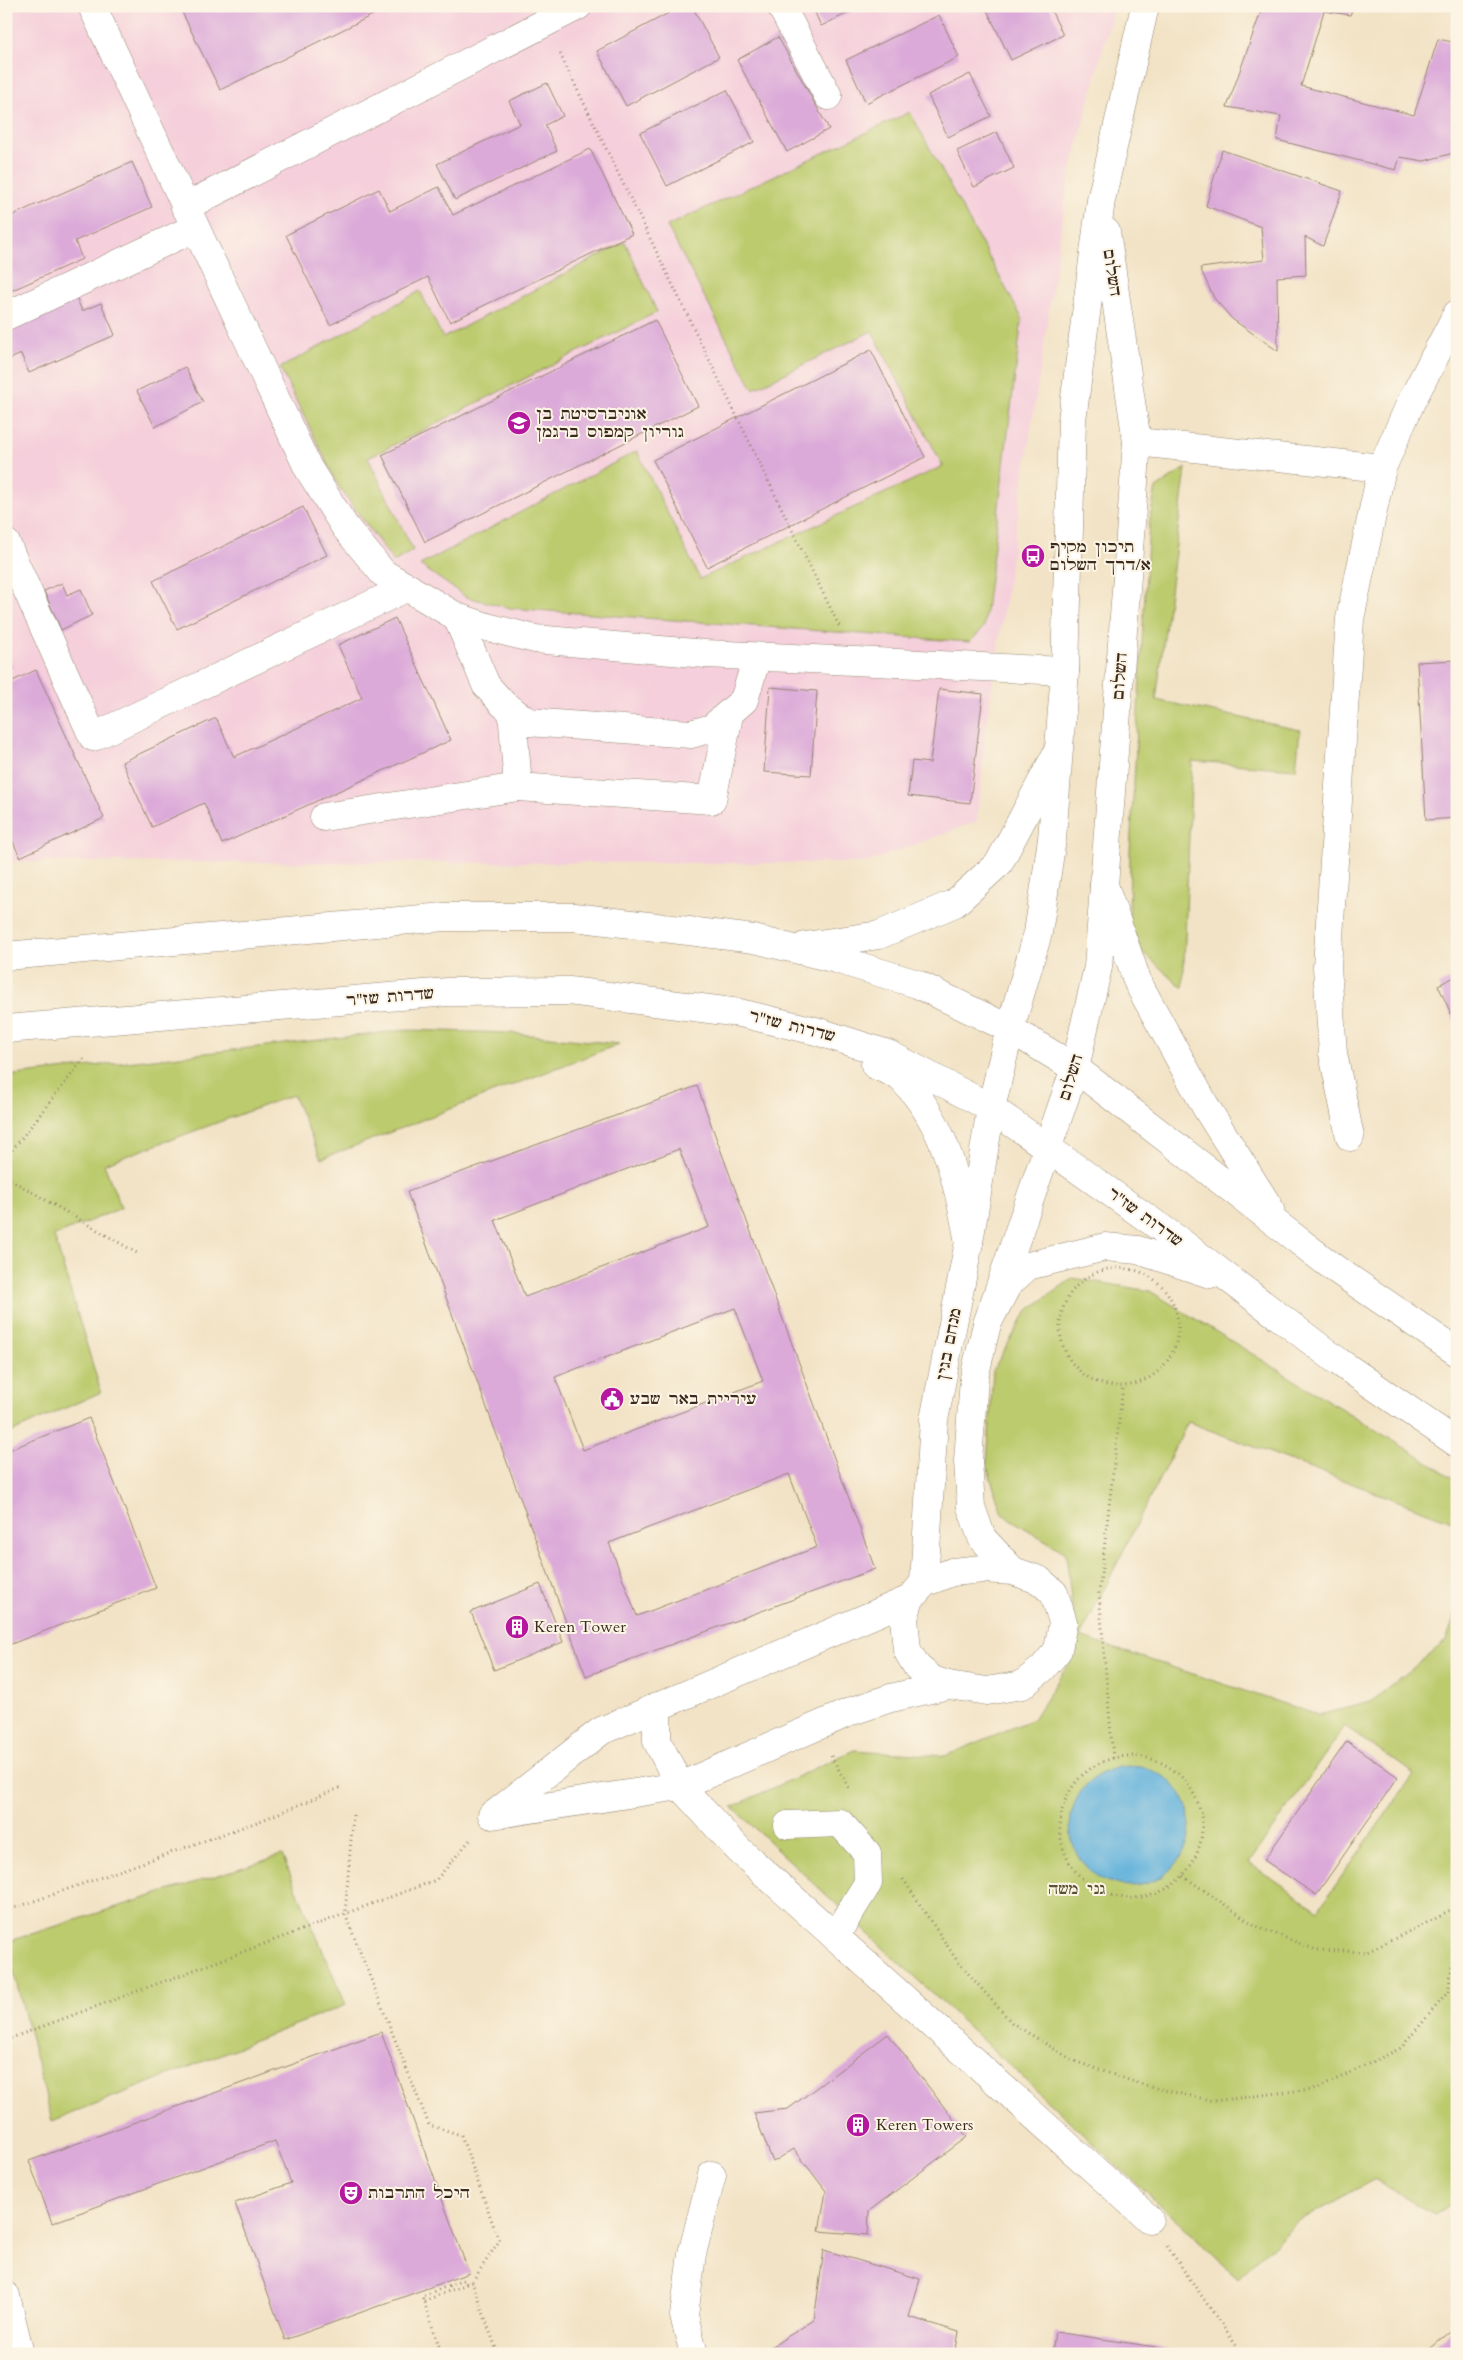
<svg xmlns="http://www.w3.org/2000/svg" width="1463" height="2360" font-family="Cardo,'Frank Ruhl Libre',serif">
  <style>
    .built { fill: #f5cfdb }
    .green { fill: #bccb6d; stroke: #7c7a46; fill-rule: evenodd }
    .water { fill: #60b1db; stroke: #4e6e7c }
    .building { fill: #dcaad9; fill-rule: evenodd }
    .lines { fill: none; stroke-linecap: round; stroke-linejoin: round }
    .minor-casing { stroke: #968672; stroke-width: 29 }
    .major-casing { stroke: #968672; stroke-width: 29 }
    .path { stroke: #968672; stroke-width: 3; stroke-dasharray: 1 4; stroke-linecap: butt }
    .minor { stroke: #fff; stroke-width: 28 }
    .major { stroke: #fff; stroke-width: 28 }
    .labels { text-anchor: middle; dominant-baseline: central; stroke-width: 4; stroke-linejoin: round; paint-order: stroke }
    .street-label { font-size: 16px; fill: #3b2a1e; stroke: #fcf5e5 }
    .poi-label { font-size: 16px; fill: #3b2a1e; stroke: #fcf5e5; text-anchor: start }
    .park-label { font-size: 16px; fill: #5b5232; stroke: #fcf5e5 }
  </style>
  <rect width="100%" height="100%" fill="#fcf5e5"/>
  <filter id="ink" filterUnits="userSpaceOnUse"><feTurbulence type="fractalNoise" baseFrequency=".02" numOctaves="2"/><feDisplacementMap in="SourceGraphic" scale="10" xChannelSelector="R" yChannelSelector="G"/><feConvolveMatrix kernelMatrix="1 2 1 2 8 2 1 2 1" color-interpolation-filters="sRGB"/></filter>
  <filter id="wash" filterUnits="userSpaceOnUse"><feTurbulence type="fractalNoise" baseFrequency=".0096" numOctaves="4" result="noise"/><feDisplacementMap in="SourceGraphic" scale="20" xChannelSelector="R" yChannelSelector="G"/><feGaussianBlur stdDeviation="1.12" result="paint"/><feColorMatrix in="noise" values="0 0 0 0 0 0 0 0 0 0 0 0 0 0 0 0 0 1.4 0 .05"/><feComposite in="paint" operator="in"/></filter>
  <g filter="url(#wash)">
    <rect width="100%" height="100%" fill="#f2e3c6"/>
    <polygon class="built" points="6,6 1114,6 1069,178 986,726 977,821 866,863 6,862"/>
    <g class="green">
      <polygon points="910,112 1022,318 984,627 970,642 510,608 466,597 420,565 637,451 700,579 943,466 872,331 753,389 667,226"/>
      <polygon points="625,242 657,312 368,458 413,550 394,562 339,487 280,368 420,291 443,338"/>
      <polygon points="1186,468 1156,700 1300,730 1296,769 1192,761 1183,988 1142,952 1129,922 1130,851 1149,523 1156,488"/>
      <polygon points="406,1030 510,1033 619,1044 321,1159 293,1095 104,1164 121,1208 54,1236 101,1392 6,1435 6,1076"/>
      <path d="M1073,1278L1150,1291L1457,1480V1523L1188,1422L1080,1637L1318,1715L1371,1702L1447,1640L1457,1608V2199L1436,2215L1375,2179L1300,2220L1238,2278L732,1807L854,1750L945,1756L1033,1719L1077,1651L1066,1553L1002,1514L987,1466L993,1370L1027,1311ZM1345,1726L1414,1774L1318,1910L1249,1863Z"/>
      <polygon points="282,1855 346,2005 52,2121 6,1942"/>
    </g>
    <circle class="water" cx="1130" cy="1826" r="60"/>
    <g id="blocks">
      <g class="building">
        <polygon points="179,6 391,6 220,90"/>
        <polygon points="682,6 692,6 719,57 626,106 597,51"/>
        <polygon points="812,6 863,6 821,26"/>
        <polygon points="985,6 1049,6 1063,35 1011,60"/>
        <polygon points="1263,6 1354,6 1350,15 1324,11 1301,86 1414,115 1438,39 1457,43 1457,152 1424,161 1400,157 1396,170 1277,140 1281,116 1227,107"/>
        <polygon points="939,15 959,57 866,103 846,60"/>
        <polygon points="778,37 829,129 787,152 737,60"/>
        <polygon points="970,74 991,116 948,137 928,95"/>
        <polygon points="547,83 563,116 545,125 557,151 455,200 437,164 520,124 509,101"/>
        <polygon points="727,90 754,142 667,186 640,133"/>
        <polygon points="997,132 1014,168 974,187 957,151"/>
        <polygon points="590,149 632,234 450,322 428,277 330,325 286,235 379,189 390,211 439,187 453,215"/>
        <polygon points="1222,150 1342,191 1323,246 1305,237 1306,275 1277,277 1278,351 1232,319 1214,298 1200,268 1264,260 1261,227 1206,206"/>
        <polygon points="132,162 152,207 75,241 82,259 6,293 6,218"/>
        <polygon points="74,292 82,311 101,303 115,335 29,373 21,354 6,361 6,322"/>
        <polygon points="655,320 698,406 425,542 382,455"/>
        <polygon points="871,350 925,457 707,567 653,460"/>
        <polygon points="185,367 203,402 155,427 137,391"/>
        <polygon points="303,507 327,555 177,629 153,581"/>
        <polygon points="62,583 67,595 81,589 92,615 61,630 44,591"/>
        <polygon points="395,618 451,740 222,844 204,803 152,827 122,762 216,718 234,757 362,698 338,645"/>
        <polygon points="6,652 13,667 6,670"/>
        <polygon points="1457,660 1457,818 1426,820 1417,662"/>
        <polygon points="36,670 104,818 20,857 6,827 6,684"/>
        <polygon points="770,687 817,691 811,775 764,772"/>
        <polygon points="939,689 983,694 970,803 908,796 912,761 930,763"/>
        <polygon points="1457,976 1457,1027 1438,985"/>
        <path d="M697,1086L875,1569L586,1676L407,1192ZM679,1149L709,1227L525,1297L495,1220ZM735,1308L763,1381L583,1450L555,1377ZM789,1474L817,1547L637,1616L609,1543Z"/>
        <polygon points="89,1418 156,1588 6,1646 6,1451"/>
        <polygon points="540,1584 563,1642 494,1670 471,1612"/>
        <polygon points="1347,1741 1398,1777 1316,1895 1264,1860"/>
        <polygon points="381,2032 469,2273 285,2340 235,2203 291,2183 275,2141 52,2223 29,2161"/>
        <polygon points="888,2034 967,2137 869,2211 868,2235 819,2231 826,2191 794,2149 773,2162 754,2113 788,2109"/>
        <polygon points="824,2250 920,2279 909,2317 959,2332 955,2354 764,2354 763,2352 814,2320"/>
        <polygon points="1457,2326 1457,2354 1424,2354"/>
        <polygon points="1055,2332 1169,2349 1168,2354 1052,2354"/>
      </g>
    </g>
  </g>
  <g filter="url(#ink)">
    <use href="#blocks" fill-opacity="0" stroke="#968672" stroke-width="1"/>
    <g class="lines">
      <g class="minor-casing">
        <g id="minor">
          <polyline points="92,6 308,468 345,527 383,573 457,617 487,627 535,639 706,654 1065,671"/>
          <polyline points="781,6 828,96"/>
          <polyline points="185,207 578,6"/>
          <polyline points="6,316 195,228"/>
          <polyline points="1137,442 1382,468"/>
          <polyline points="6,543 93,737 408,587"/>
          <polyline points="457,617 486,685 503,704 528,722 691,734 712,728 744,700 757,657"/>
          <polyline points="512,710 518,787 712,800 729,715"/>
          <polyline points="324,817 518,787"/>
          <polyline points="1350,1137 1333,1053 1327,967 1350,619 1382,468 1411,402 1457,314"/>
          <polygon points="983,1569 1013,1571 1039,1580 1054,1593 1063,1622 1058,1650 1043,1668 1022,1685 987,1691 948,1685 933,1680 917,1667 907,1650 904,1618 910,1599 924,1583 952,1572"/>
          <polyline points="1013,1571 982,1538 971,1507 968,1461 974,1378 987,1324 1075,1068 1098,967 1137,442 1106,232"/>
          <polyline points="924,1583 934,1420 969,1242 991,1108 1010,1029 1038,933 1052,839 1065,671 1072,420 1101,200 1145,6"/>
          <polyline points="657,1706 657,1741 680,1786 739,1850 1149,2219"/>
          <polyline points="496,1813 601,1731 910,1599"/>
          <polyline points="492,1815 680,1786 852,1711 891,1698 948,1685"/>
          <polyline points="788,1825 840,1823 867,1853 868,1883 835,1936"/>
          <polyline points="694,2354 684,2316 692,2254 712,2175"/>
        </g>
      </g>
      <g class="major-casing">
        <g id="major">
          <polyline points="1104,885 1138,983 1207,1109 1270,1209"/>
          <polyline points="805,946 879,935 955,903 999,863 1058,751"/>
          <polyline points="6,956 444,917 574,917 754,939 836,959 917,984 1010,1029 1075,1068 1334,1268 1457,1352"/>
          <polyline points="6,1029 448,992 569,991 740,1013 816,1031 888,1054 991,1108 1178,1240 1339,1362 1457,1443"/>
          <path d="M875,1065C883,1069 896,1073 902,1079C946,1123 958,1184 969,1242"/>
          <polyline points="987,1324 1008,1284 1028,1266 1105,1247 1138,1250 1210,1274"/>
          <polyline points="6,2296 20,2354"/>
        </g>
      </g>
      <g class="path">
        <polyline points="560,54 839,626"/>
        <polyline points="6,1158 86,1056"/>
        <polyline points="6,1177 137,1253"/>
        <circle cx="1119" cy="1327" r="59"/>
        <circle cx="1131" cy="1827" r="71"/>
        <polyline points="831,1756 850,1790"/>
        <polyline points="1113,1758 1099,1593 1123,1386"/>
        <polyline points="353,1815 345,1914 429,2125 461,2135 499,2241 472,2282 498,2354"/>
        <polyline points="1183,1876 1256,1926 1316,1950 1367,1952 1457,1908"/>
        <polyline points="903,1879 958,1962 1012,2023 1074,2061 1146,2086 1214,2101 1319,2088 1401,2048 1448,1992 1457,1933"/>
        <polyline points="6,1911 260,1821 342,1787"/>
        <polyline points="6,2040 436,1880 470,1840"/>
        <polyline points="1167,2246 1242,2354"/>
        <polyline points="448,2286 463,2280 467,2284"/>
        <polyline points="424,2301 472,2282"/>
        <polyline points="439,2346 422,2296 448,2286 446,2282"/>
      </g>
      <use href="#minor" class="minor"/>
      <use href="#major" class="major"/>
    </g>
  </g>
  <defs>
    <g id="university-disc" transform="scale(1.25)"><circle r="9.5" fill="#b5179e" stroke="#fcf5e5"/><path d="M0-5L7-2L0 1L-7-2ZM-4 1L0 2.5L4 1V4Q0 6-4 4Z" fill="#fff"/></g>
    <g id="bus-disc" transform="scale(1.25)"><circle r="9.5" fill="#b5179e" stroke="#fcf5e5"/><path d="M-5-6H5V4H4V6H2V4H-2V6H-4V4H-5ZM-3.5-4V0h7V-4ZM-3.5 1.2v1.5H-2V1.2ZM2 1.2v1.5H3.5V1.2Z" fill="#fff"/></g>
    <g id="civic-disc" transform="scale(1.25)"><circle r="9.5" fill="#b5179e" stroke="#fcf5e5"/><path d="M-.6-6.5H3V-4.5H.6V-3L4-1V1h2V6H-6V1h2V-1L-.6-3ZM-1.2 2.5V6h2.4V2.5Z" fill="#fff"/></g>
    <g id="building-disc" transform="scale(1.25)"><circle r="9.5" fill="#b5179e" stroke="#fcf5e5"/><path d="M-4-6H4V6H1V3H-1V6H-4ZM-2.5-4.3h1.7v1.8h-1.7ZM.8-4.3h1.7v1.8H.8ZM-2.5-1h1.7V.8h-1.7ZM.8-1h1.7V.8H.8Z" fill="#fff"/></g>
    <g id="theatre-disc" transform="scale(1.25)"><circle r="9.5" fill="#b5179e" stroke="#fcf5e5"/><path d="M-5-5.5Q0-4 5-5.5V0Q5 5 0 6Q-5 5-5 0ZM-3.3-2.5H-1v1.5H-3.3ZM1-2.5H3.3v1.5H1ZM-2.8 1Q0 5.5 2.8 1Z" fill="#fff"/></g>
  </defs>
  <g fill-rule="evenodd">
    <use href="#university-disc" x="519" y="423"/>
    <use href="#bus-disc" x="1033" y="556"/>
    <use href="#civic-disc" x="612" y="1399"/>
    <use href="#building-disc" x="517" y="1627"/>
    <use href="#building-disc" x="858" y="2125"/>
    <use href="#theatre-disc" x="351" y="2193"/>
  </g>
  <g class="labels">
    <g class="street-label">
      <text transform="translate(1112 273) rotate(81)">השלום</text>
      <text transform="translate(1120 676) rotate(-86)">השלום</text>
      <text transform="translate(390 997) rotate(-5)">שדרות שז"ר</text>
      <text transform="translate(792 1026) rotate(14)">שדרות שז"ר</text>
      <text transform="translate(1071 1077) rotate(-73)">השלום</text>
      <text transform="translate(1145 1217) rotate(36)">שדרות שז"ר</text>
      <text transform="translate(949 1344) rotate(-79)">מנחם בגין</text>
    </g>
    <g class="poi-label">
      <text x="536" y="414">אוניברסיטת בן<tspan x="536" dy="18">גוריון קמפוס ברגמן</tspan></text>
      <text x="1050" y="547">תיכון מקיף<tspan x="1050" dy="18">א/דרך השלום</tspan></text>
      <text x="630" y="1399">עיריית באר שבע</text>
      <text x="534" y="1627">Keren Tower</text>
      <text x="876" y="2125">Keren Towers</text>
      <text x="368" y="2193">היכל התרבות</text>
    </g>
    <g class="park-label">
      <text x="1077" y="1889">גני משה</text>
    </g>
  </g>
  <rect width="1463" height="2360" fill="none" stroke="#fcf5e5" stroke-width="25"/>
</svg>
